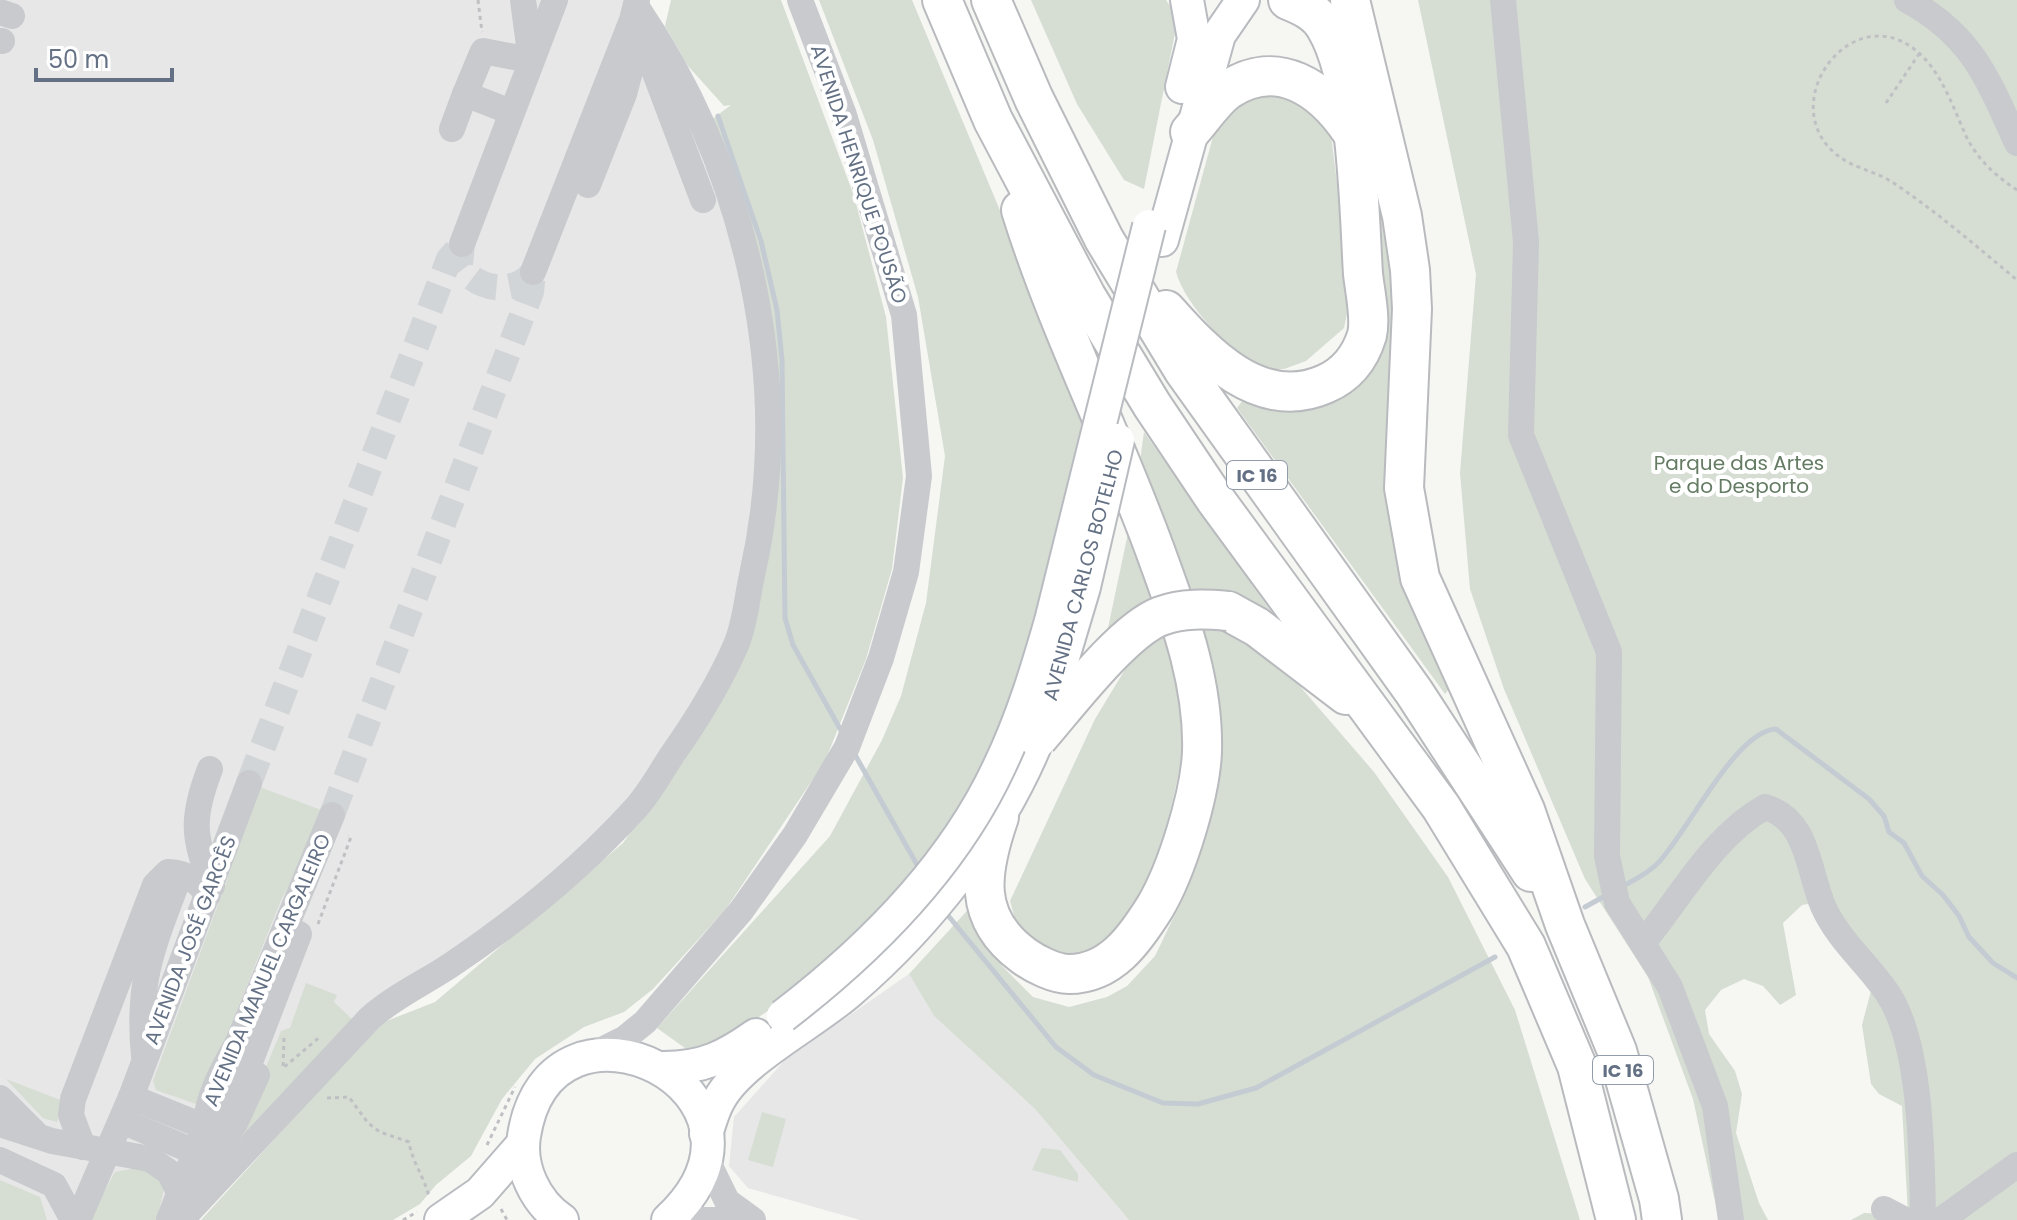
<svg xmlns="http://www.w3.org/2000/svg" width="2017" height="1220" font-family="Poppins,sans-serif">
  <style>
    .built { fill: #e6e7e6 }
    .green { fill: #d6ded3 }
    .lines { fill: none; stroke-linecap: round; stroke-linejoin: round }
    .stream { stroke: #c4cbd2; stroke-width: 5 }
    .minor-tunnel { stroke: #d2d5d8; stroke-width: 26; stroke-dasharray: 26 13; stroke-linecap: butt }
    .major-casing { stroke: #b8bbc0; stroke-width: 36 }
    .highway-casing { stroke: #b8babe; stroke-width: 42 }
    .path { stroke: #bfc0c3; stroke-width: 3; stroke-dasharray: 4 4; stroke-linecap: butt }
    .minor { stroke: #c8cace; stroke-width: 26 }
    .major { stroke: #fff; stroke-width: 32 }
    .highway { stroke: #fff; stroke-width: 38 }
    .major-bridge-casing { stroke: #b8bbc0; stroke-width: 36; stroke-linecap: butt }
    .highway-bridge-casing { stroke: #b8babe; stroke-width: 42; stroke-linecap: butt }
    .major-bridge { stroke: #fff; stroke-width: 32 }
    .highway-bridge { stroke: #fff; stroke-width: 38 }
    .labels { text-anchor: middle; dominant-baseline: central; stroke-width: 8; stroke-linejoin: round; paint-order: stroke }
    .shield { fill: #fff; stroke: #929caa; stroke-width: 2 }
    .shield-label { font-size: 18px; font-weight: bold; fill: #647185 }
    .street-label { font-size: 20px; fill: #647185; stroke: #fff }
    .park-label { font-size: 20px; fill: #647c63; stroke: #fff }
  </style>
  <rect width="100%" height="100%" fill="#f6f6f3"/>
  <g class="built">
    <polygon points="0,0 637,0 735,207 768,377 737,643 637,807 388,1002 181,1220 0,1220"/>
    <polygon points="909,974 934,1016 1035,1109 1129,1220 860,1220 748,1188 729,1166 734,1117 785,1060"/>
  </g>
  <g class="green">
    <polygon points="671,0 781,0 854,196 886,317 903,478 892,569 866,659 825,761 726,909 653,989 624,1012 584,1027 535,1059 502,1099 471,1156 436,1185 420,1204 393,1220 201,1220 379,1024 435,1002 623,843 698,738 777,459 711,120 731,105 724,106 688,66 665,26"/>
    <path d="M819,0H912L1083,409C1067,543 1019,732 941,842C916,877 881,909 851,940C805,986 751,1031 689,1051L657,1028L830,836L882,740L901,696L926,603L945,456L918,297L873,140Z"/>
    <polygon points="1031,0 1166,0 1178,18 1144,189 1124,180 1077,104"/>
    <polygon points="1418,0 2017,0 2017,1220 1851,1220 1864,1213 1908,1215 1902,1106 1879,1094 1871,1084 1862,1025 1872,987 1808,904 1802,905 1783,923 1796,995 1780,1005 1763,986 1744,979 1721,990 1705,1010 1709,1034 1735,1071 1742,1094 1736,1133 1759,1203 1768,1220 1719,1220 1693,1099 1648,977 1585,879 1504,689 1470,589 1460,473 1476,274"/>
    <path d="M1269,90L1318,105L1331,135L1351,294L1344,328L1306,361L1284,369L1257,371C1229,348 1186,307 1176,272L1217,122L1248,95Z"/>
    <polygon points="1365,90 1402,337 1399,406 1454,683 1445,694 1237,408 1243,400 1269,404 1358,379"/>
    <polygon points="1144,432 1277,620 1212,592 1185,590 1137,483"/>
    <polygon points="1131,519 1166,601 1105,642"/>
    <polygon points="1195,625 1213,627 1251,642 1292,677 1374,772 1448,877 1515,1010 1580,1220 1129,1220 1035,1109 934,1016 909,974 975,902 1001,965 1033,997 1069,1007 1107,997 1127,986 1155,956 1180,904 1203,832"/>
    <path d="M1164,637L1174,645L1186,740L1172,804L1152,879L1103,952C1076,956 1038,959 1021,932C1015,923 1013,910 1010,901L1095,719L1132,658Z"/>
    <polygon points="257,786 321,810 319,828 281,900 199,1105 156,1090 153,1081 226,883"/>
    <polygon points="306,983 337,995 334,1002 355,1022 229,1155 281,1031 290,1028"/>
    <polygon points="6,1079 63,1101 57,1122 43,1118"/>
    <polygon points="762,1112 786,1119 773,1167 748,1160"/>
    <polygon points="1042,1148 1060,1150 1078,1174 1078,1182 1032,1170"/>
    <polygon points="145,1166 165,1184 157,1220 89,1220 115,1172"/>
    <polygon points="0,1180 40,1197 47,1220 0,1220"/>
  </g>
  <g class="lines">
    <g class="stream">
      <polyline points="718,116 761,241 777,310 782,360 785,618 793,645 843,734"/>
      <polyline points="854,753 920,870"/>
      <path d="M1621,887C1633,881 1648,873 1658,863C1688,832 1735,731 1776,729L1869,799L1884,816L1889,832L1904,843L1922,876L1943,895L1959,916L1969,937L1993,963L2017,978"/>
      <polyline points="1585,907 1605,896"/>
      <polyline points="946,913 1056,1047 1094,1075 1163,1103 1198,1104 1256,1088 1495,957"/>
    </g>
    <g class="minor-tunnel">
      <path d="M462,244L460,264C475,291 515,296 533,272"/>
      <polyline points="249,783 449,259 462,244"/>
      <polyline points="332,815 531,292 533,272"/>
    </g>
    <g class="major-casing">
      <g id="major">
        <polyline points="1182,87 1194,39 1187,0"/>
        <polyline points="1162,240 1219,35 1243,0"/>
        <path d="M664,1068C703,1068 725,1057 756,1035"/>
        <path d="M706,1134C710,1123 713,1110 719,1100C740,1060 814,1023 850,991C928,924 1000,833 1038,738"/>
        <polyline points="441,1220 480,1193 522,1145"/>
        <path d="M562,1220C535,1202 519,1167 524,1136C550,968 804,1093 668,1220"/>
      </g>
    </g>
    <g class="highway-casing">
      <g id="highway">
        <polyline points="942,0 993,120 1086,296 1152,405 1215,499 1441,807 1526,946 1577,1066 1616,1220"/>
        <polyline points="991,0 1034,99 1104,239 1184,371 1414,692 1531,872"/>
        <polyline points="1350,0 1402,216 1410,270 1412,309 1404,488 1420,578 1525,810 1565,925 1617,1051 1659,1199 1662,1220"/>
        <path d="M1190,132C1202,119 1214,100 1228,90C1277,57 1322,88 1351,131"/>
        <path d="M1166,310C1205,354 1260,413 1325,384C1346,375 1360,358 1367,335C1371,318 1365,292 1363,274C1359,210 1358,82 1326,28C1318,13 1303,6 1288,0"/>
        <polyline points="1228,611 1257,627 1346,695"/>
        <path d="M999,817C980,872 972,918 1024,956C1035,964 1055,974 1069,974C1111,974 1135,939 1155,907C1177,870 1200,795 1202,752C1204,687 1182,624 1160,564C1118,445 1059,332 1021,210"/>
      </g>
    </g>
    <g class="path">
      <polyline points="478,0 482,32"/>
      <polyline points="1886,103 1919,54"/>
      <path d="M2017,190C1997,177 1978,160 1967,138C1952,106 1941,67 1910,46C1847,4 1775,105 1837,155C1853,168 1875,171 1892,182C1936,211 1976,246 2017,280"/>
      <polyline points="318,924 351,837 348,836"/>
      <polyline points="284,1038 283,1068 321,1036"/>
      <path d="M327,1098L349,1097L368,1123L380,1132L409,1142C412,1162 424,1176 429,1197"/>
      <polyline points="487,1145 515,1087"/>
      <polyline points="501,1209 507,1220"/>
      <polyline points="403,1220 417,1212"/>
    </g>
    <g class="minor">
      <polyline points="523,0 530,53"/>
      <polyline points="1503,0 1526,242 1521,435 1609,652 1607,856 1617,903 1670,987 1715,1106 1731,1220"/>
      <path d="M1907,0C1972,35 1988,79 2017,143"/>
      <polyline points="0,12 12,16"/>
      <polyline points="648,26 652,65 703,200"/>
      <polyline points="0,41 2,41"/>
      <polyline points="511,112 465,94 483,51 530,60"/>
      <polyline points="452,129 465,94"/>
      <polyline points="588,185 624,94 636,49"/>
      <polyline points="462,244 555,0"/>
      <polyline points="533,272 632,20 637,0"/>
      <path d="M210,769C191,818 193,837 212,886"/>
      <path d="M1643,943C1680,898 1713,836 1765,807C1808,819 1808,870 1823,906C1838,940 1868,964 1888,994C1922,1045 1922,1159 1923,1220"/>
      <polyline points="592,1055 624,1039 645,1022 741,911 795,835 847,747 881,658 906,572 919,476 904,315 844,115 800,0"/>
      <path d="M144,1056C137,984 151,951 176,885"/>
      <polyline points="131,1097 205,1127"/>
      <polyline points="0,1098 35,1133"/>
      <polyline points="122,1121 195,1152"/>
      <polyline points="0,1124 52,1141 150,1159 169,1172 181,1196"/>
      <path d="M205,1127C208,1095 223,1069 238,1042L332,815"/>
      <path d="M83,1147L71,1115L73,1099L155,885L168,872C187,873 197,880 208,895"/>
      <polyline points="706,1158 727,1201 753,1220"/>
      <polyline points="0,1160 54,1185 73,1220"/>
      <polyline points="196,1173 235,1123 257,1075"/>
      <polyline points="1884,1209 1905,1220"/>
      <polyline points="78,1220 131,1097 249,783"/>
      <polyline points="169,1220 205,1127 250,1062 299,934"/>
      <path d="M181,1220L370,1018C395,996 424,983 451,965C518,920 580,869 634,810C649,794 660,773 672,755C696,721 719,684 736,645C745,624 747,598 752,575C796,381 747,169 636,6"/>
      <polyline points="695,1220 725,1220"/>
      <polyline points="1941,1220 2017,1165"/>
    </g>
    <use href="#major" class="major"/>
    <use href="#highway" class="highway"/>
    <g class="major-bridge-casing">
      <g id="major-bridge">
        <polyline points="1041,731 1084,587 1118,440"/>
        <path d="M783,1016C869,950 954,865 1000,765C1022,719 1037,670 1051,621L1149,226"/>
      </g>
    </g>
    <g class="highway-bridge-casing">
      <path id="highway-bridge" d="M1038,738C1066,706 1123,630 1161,616C1183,608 1205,609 1228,611"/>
    </g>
    <use href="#major-bridge" class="major-bridge"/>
    <use href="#highway-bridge" class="highway-bridge"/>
  </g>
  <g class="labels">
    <g class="shield">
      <rect x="1227" y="461" width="60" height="28" rx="6"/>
      <rect x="1593" y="1056" width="60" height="28" rx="6"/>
    </g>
    <g class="shield-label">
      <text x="1257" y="475">IC 16</text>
      <text x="1623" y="1070">IC 16</text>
    </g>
    <g class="street-label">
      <text transform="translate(859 174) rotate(72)">AVENIDA HENRIQUE POUSÃO</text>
      <text transform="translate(1083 575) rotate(-75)">AVENIDA CARLOS BOTELHO</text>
      <text transform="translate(190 940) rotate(-69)">AVENIDA JOSÉ GARCÊS</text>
      <text transform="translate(267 970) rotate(-67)">AVENIDA MANUEL CARGALEIRO</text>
    </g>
    <g class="park-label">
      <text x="1739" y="463">Parque das Artes<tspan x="1739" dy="23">e do Desporto</tspan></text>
    </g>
  </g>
  <path d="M36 68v12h136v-12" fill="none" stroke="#647185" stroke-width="4"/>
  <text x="48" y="68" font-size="24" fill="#647185" stroke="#ffffff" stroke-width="6" paint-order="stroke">50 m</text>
</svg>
